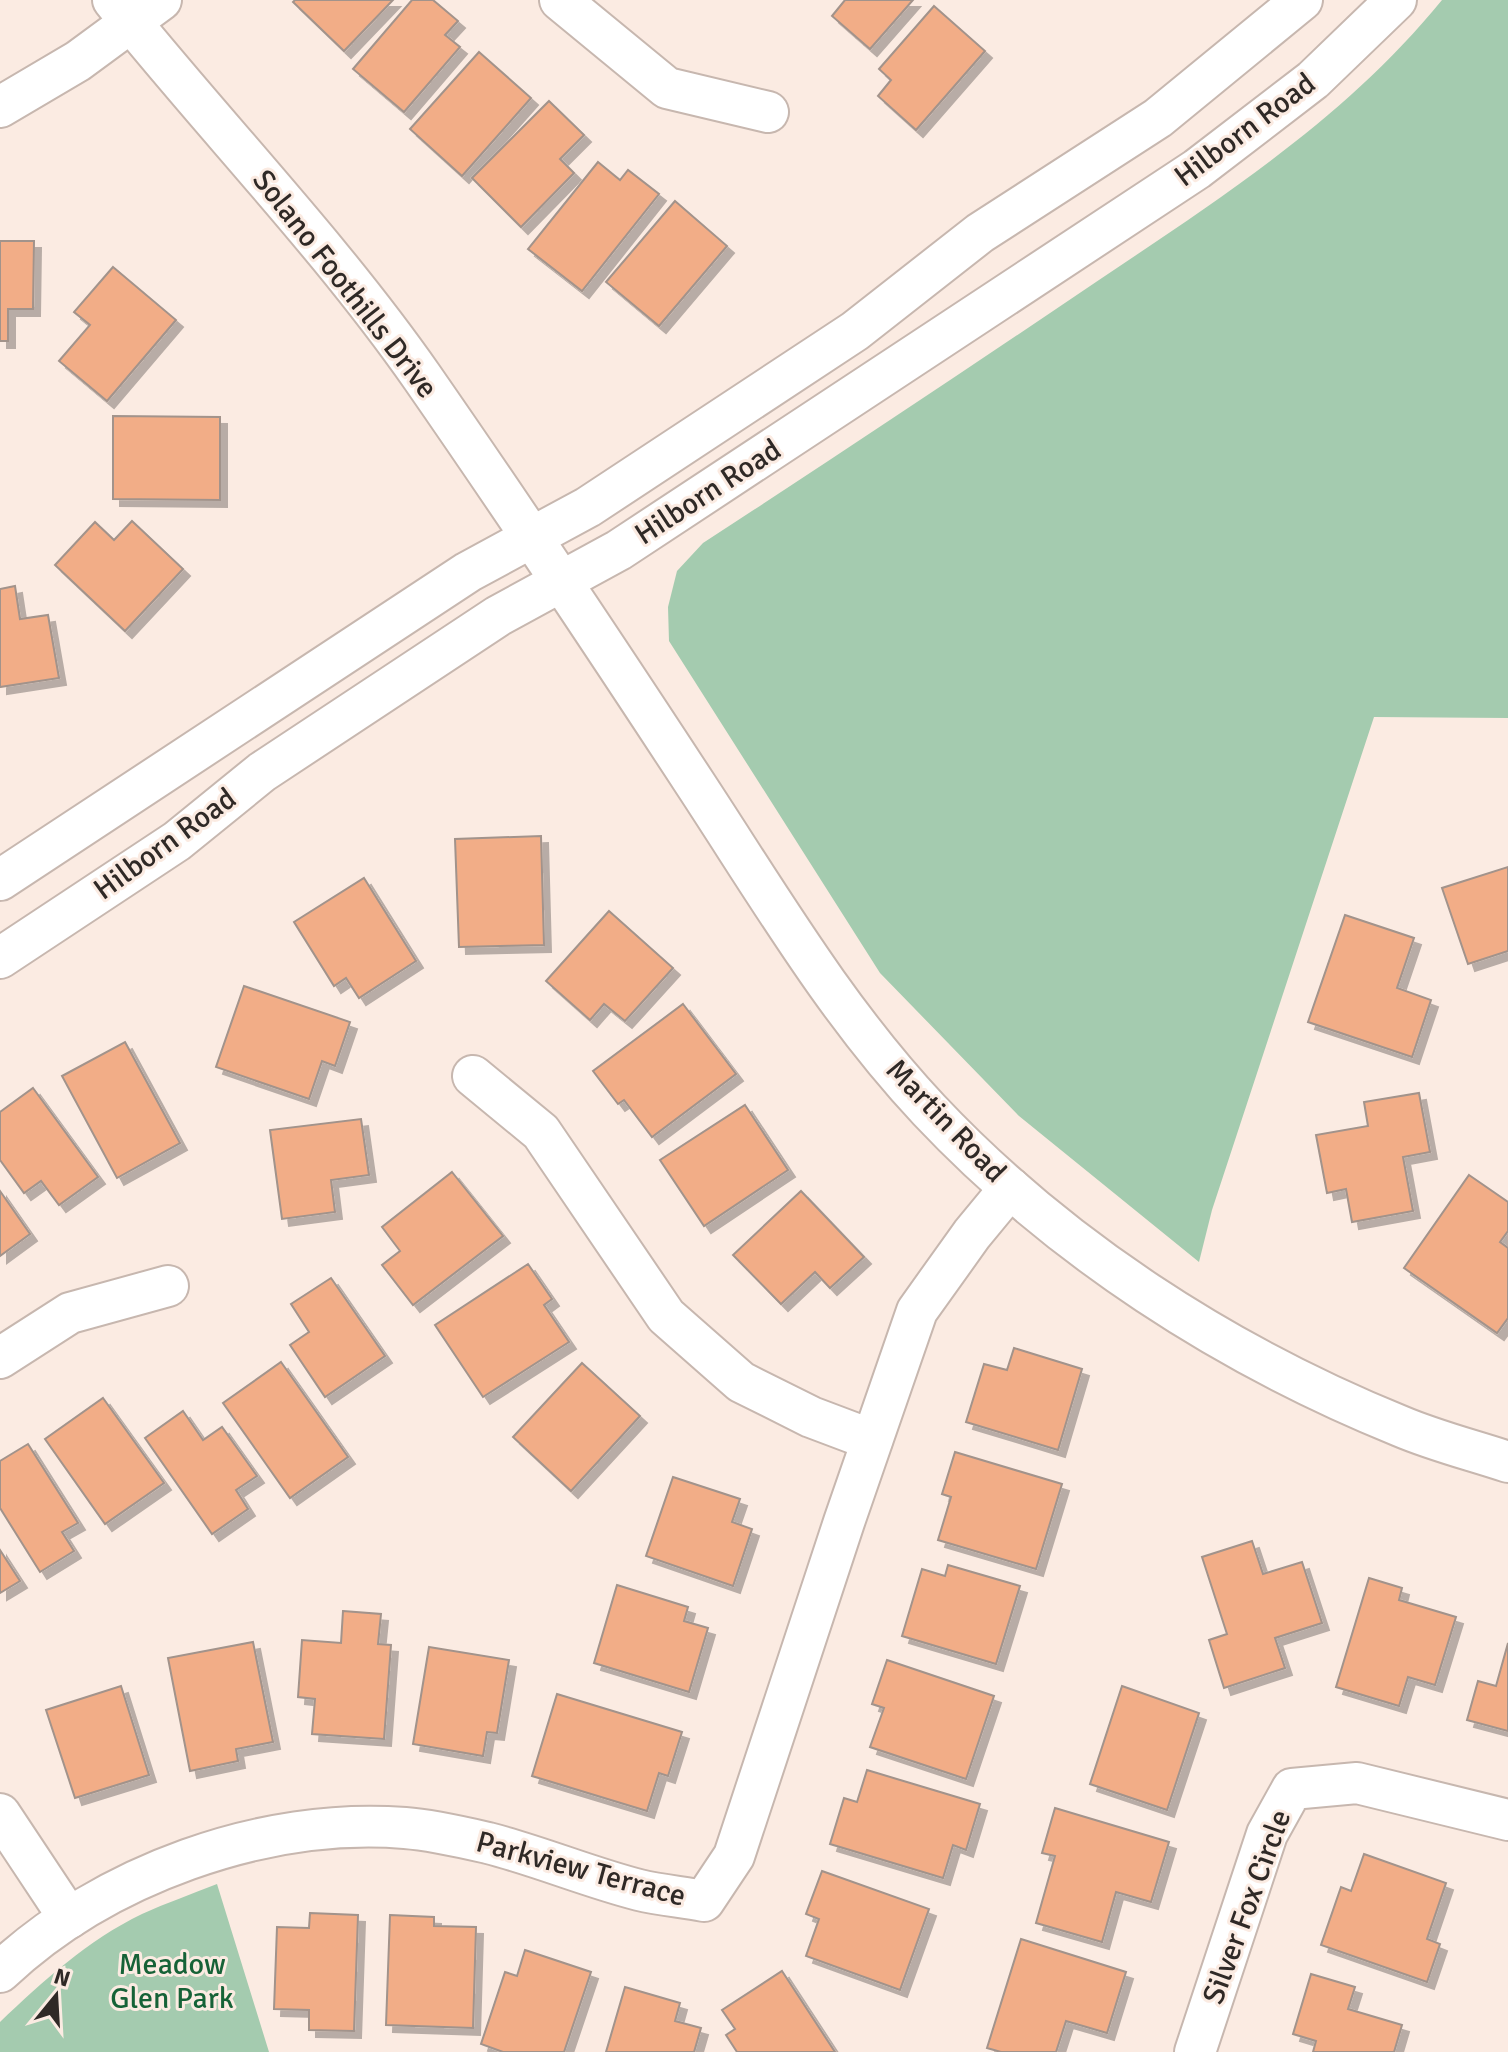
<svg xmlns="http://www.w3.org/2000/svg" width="1508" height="2052" font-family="Signika,sans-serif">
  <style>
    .green { fill: #a4cbaf }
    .building { fill: #f2ad87; stroke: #a2938b; stroke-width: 2; filter: url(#shadow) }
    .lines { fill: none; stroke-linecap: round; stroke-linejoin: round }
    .minor-casing { stroke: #c7b7af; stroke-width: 44 }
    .minor { stroke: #fff; stroke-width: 40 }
    .labels { text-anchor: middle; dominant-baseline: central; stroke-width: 6; stroke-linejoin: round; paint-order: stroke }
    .street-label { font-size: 30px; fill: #2f2926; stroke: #fbebe2 }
    .park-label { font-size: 30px; fill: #166237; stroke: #fbebe2 }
  </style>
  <defs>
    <filter id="shadow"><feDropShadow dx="7" dy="7" stdDeviation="0" flood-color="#0004"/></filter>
  </defs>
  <rect width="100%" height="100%" fill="#fbebe2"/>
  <g class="green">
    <path d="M1442,0H1508V718L1374,717L1212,1210L1199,1262L1019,1116L880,973L669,641L668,607L677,571L703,543C835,457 966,370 1096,282C1221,198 1346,118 1442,0Z"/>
    <path d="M217,1884L269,2052H0V2022C43,1981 88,1940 142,1914C166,1903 192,1894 217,1884Z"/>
  </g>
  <g class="building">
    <polygon points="295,0 393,0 344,51 293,2"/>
    <polygon points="412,0 433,0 458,21 445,35 460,47 404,112 353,69"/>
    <polygon points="845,0 913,0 870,49 832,16"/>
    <polygon points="934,6 985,51 916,130 878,96 891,80 879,69"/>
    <polygon points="479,52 531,98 462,176 410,129"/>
    <polygon points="549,101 584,135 560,159 574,173 521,227 472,178"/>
    <polygon points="598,162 620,180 628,170 659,194 582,291 528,249"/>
    <polygon points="675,201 727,246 659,326 606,282"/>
    <polygon points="0,241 34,241 33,309 8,309 8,341 0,341"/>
    <polygon points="113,267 176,320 107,401 59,361 90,325 74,312"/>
    <polygon points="113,416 220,417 220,500 113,499"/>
    <polygon points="132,521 183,569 125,631 55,565 95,522 114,540"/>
    <polygon points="15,586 20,619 48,615 59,678 0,687 0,589"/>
    <polygon points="541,836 544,945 459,947 455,839"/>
    <polygon points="1508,867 1508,951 1468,964 1442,888"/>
    <polygon points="364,878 416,961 359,998 346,978 334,986 294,922"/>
    <polygon points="609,911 673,968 625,1021 604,1004 590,1020 546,981"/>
    <polygon points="1345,915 1414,938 1397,988 1431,1000 1412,1057 1308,1022"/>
    <polygon points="244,986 350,1022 335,1066 322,1061 309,1099 216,1067"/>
    <polygon points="683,1004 736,1074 652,1137 624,1100 618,1104 593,1071"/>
    <polygon points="125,1042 180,1143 117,1178 62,1076"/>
    <polygon points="33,1088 98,1177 59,1205 41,1181 24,1193 0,1160 0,1112"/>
    <polygon points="1419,1093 1430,1152 1403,1157 1413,1211 1352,1222 1346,1189 1327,1193 1316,1135 1368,1126 1364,1102"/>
    <polygon points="745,1105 788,1170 704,1226 660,1160"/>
    <polygon points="361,1119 369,1175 331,1180 335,1212 282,1219 270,1130"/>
    <polygon points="452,1172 503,1236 413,1305 382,1265 400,1251 382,1227"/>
    <polygon points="1469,1175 1508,1202 1508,1231 1500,1242 1508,1248 1508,1318 1497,1333 1404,1268"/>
    <polygon points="0,1191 30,1234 0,1256"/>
    <polygon points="801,1191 864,1257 830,1288 815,1272 781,1304 733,1255"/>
    <polygon points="528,1264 552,1299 544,1305 569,1342 483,1397 435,1325"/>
    <polygon points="331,1278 385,1356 325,1397 290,1345 309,1332 291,1304"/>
    <polygon points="1014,1348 1082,1369 1058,1450 966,1422 984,1364 1007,1370"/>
    <polygon points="281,1362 348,1457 290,1498 223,1403"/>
    <polygon points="582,1363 640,1416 571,1491 513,1437"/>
    <polygon points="103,1398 164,1483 105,1524 45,1439"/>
    <polygon points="183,1411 203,1440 222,1427 257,1476 236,1490 248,1509 212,1534 145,1438"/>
    <polygon points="28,1444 78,1523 62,1532 74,1551 40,1572 0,1508 0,1461"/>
    <polygon points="955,1452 1062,1484 1036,1569 938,1540 951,1497 942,1494"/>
    <polygon points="673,1477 740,1499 732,1522 752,1529 733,1586 646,1556"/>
    <polygon points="1252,1541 1263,1574 1302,1562 1322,1623 1275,1638 1285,1668 1224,1688 1209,1640 1227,1634 1202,1557"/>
    <polygon points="0,1550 20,1581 0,1593"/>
    <polygon points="948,1565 1020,1586 996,1664 902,1636 922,1569 945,1576"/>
    <polygon points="1369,1578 1402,1588 1399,1600 1456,1617 1435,1685 1408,1677 1399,1706 1336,1687"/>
    <polygon points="617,1585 688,1607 684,1621 708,1628 689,1692 594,1663"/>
    <polygon points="343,1611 381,1614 378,1644 391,1645 384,1739 312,1734 315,1699 298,1697 302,1640 341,1643"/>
    <polygon points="253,1642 273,1742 236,1749 238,1761 190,1771 168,1658"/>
    <polygon points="1508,1643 1508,1731 1467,1720 1478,1681 1496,1686"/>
    <polygon points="429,1647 509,1660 497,1733 487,1732 483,1756 413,1744"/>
    <polygon points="887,1660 994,1696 966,1779 870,1747 884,1708 872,1704"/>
    <polygon points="121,1686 149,1775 75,1798 46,1710"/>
    <polygon points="1122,1686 1199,1713 1167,1810 1090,1784"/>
    <polygon points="557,1694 682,1732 668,1776 659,1773 647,1811 532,1776"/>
    <polygon points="867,1770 980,1804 966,1850 953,1845 943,1878 830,1844 844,1798 857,1802"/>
    <polygon points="1055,1808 1169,1842 1151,1902 1116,1892 1102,1942 1036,1923 1055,1856 1042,1853"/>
    <polygon points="1364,1854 1446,1883 1427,1939 1440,1944 1427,1982 1321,1945 1341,1887 1351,1891"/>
    <polygon points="822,1871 929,1909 900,1990 806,1956 819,1919 806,1914"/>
    <polygon points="310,1913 358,1915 354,2031 309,2030 309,2010 274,2009 277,1927 309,1928"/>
    <polygon points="390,1915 434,1917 434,1926 476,1927 473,2028 386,2025"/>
    <polygon points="1021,1939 1126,1972 1107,2033 1066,2021 1056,2052 1001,2052 987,2048"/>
    <polygon points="525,1950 591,1972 564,2052 503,2052 481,2044 505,1972 517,1976"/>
    <polygon points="782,1971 835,2052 737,2052 726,2035 735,2029 722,2010"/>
    <polygon points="1311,1974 1355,1987 1348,2009 1402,2025 1394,2052 1313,2052 1316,2041 1293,2034"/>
    <polygon points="625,1987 680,2003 675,2021 701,2028 694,2052 606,2052"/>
  </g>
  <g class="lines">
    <g class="minor-casing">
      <g id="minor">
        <path d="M113,0C214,126 329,244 422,377C515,511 605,646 694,782C769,896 835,1010 929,1110C1059,1248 1225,1355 1400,1426C1435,1441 1472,1450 1508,1462"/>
        <polyline points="560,0 667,88 768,112"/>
        <polyline points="0,107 78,61 161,0"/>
        <polyline points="0,880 468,572 588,507 855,331 980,233 1158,118 1302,0"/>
        <polyline points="0,958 177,841 262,772 498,616 619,550 1197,169 1313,80 1396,0"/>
        <polyline points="473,1076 541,1132 666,1316 741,1382 811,1417 872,1440"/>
        <polyline points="0,1358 70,1313 168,1286"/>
        <polyline points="0,1814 69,1918"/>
        <path d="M0,1972C103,1875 263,1817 405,1828C432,1830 462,1837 488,1843C539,1856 588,1877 639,1890C660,1895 683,1897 704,1901L734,1856L844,1522L917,1311L972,1234L1010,1188"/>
        <polyline points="1195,2052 1267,1834 1292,1789 1357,1783 1508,1820"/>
      </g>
    </g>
    <use href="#minor" class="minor"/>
  </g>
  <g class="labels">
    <g class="street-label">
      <text transform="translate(1245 130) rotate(-37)">Hilborn Road</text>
      <text transform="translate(345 284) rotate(52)">Solano Foothills Drive</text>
      <text transform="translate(708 492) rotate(-33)">Hilborn Road</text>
      <text transform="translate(165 844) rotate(-36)">Hilborn Road</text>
      <text transform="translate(946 1121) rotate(46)">Martin Road</text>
      <text transform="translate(581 1869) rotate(15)">Parkview Terrace</text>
      <text transform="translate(1247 1907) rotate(-70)">Silver Fox Circle</text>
    </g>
    <g class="park-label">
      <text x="172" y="1964">Meadow<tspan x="172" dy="34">Glen Park</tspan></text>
    </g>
  </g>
  <g transform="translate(56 1996) rotate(18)" stroke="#fbebe2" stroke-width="6" paint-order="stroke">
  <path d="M0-6L14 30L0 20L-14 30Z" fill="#2f2926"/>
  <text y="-12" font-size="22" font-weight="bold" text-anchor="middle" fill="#2f2926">N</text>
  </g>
</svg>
